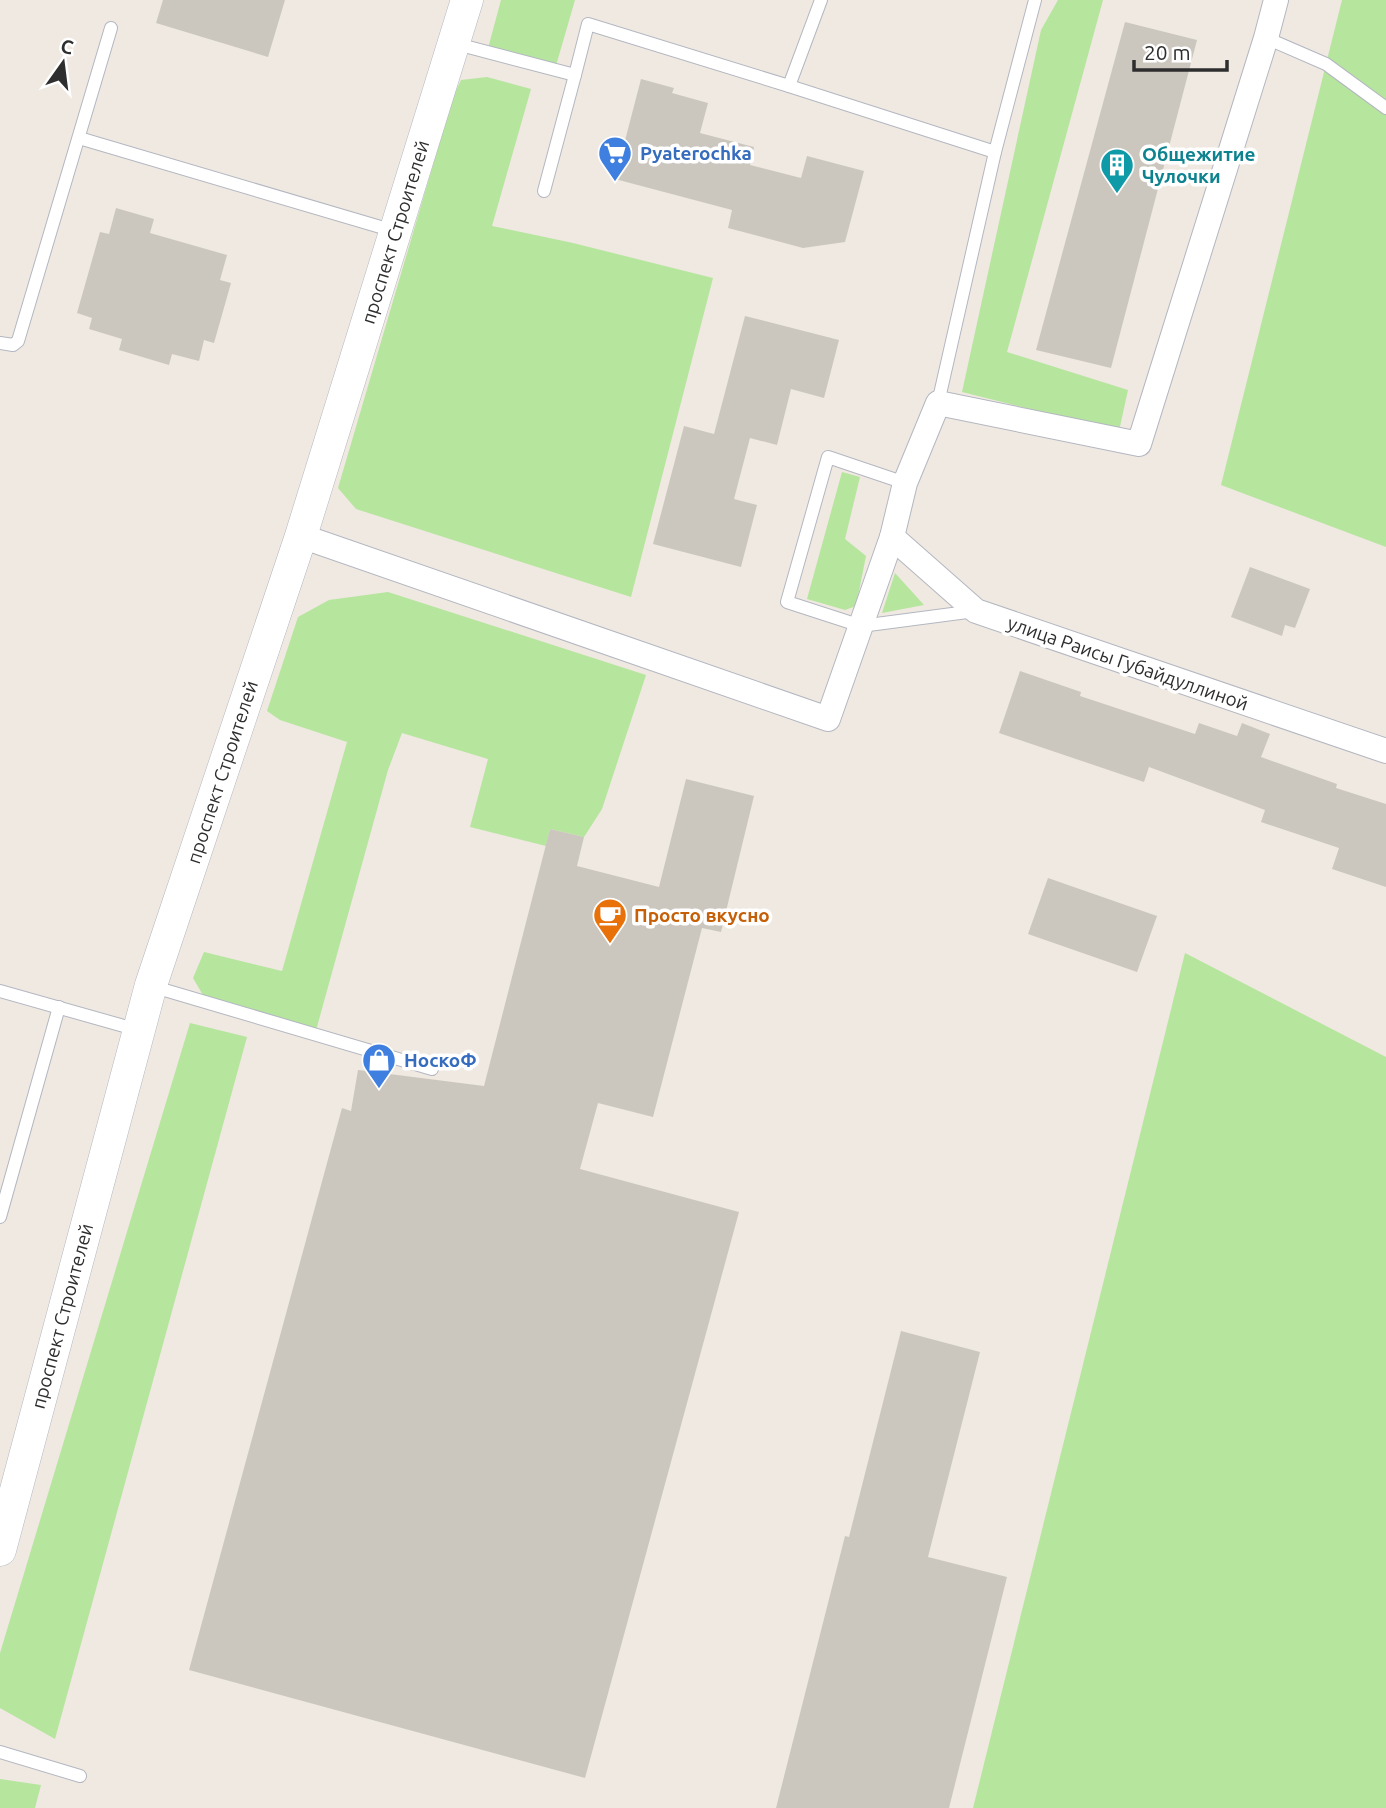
<svg xmlns="http://www.w3.org/2000/svg" width="1386" height="1808" font-family="Ubuntu,sans-serif">
  <style>
    .green { fill: #b6e59e }
    .building { fill: #cbc7bf }
    .lines { fill: none; stroke-linecap: round; stroke-linejoin: round }
    .service-casing { stroke: #b4b7c1; stroke-width: 14 }
    .minor-casing { stroke: #b4b7c1; stroke-width: 26 }
    .tertiary-casing { stroke: #b4b7c1; stroke-width: 33 }
    .service { stroke: #fff; stroke-width: 12 }
    .minor { stroke: #fff; stroke-width: 24 }
    .tertiary { stroke: #fff; stroke-width: 32 }
    .labels { text-anchor: middle; dominant-baseline: central; stroke-width: 7; stroke-linejoin: round; paint-order: stroke }
    .shop-label { font-size: 19px; font-weight: bold; fill: #366cbe; stroke: #fff; text-anchor: start }
    .culture-label { font-size: 19px; font-weight: bold; fill: #0d838f; stroke: #fff; text-anchor: start }
    .street-label { font-size: 19px; fill: #2e2e2e; stroke: #fff }
    .food-label { font-size: 19px; font-weight: bold; fill: #c56008; stroke: #fff; text-anchor: start }
  </style>
  <rect width="100%" height="100%" fill="#efe9e1"/>
  <g class="green">
    <polygon points="501,0 575,0 555,69 487,52"/>
    <polygon points="1058,0 1103,0 1007,352 1128,390 1119,431 962,392 1041,30"/>
    <polygon points="1342,0 1386,0 1386,547 1221,485"/>
    <polygon points="487,77 531,89 492,226 573,243 713,278 631,597 356,509 338,488 453,97 461,80"/>
    <polygon points="842,472 860,477 845,539 866,556 856,606 845,610 807,599"/>
    <polygon points="895,573 924,605 882,613"/>
    <polygon points="388,592 646,675 602,809 584,837 550,829 546,846 470,827 488,759 402,733 388,770 315,1034 207,1002 193,978 204,952 282,971 347,742 280,720 267,711 298,617 329,600"/>
    <polygon points="1185,953 1386,1057 1386,1808 973,1808"/>
    <polygon points="190,1023 247,1037 55,1739 0,1708 0,1653"/>
    <polygon points="0,1779 41,1785 35,1808 0,1808"/>
  </g>
  <g class="building">
    <polygon points="163,0 285,0 268,57 156,23"/>
    <polygon points="1125,22 1197,40 1111,368 1036,350"/>
    <polygon points="641,79 674,88 672,93 708,103 700,133 754,147 750,165 801,178 807,156 864,171 845,242 803,248 728,228 732,210 615,179"/>
    <polygon points="116,208 154,219 150,233 227,255 220,280 231,283 214,343 204,340 199,361 172,354 169,365 119,350 122,339 89,329 92,318 77,313 100,232 109,234"/>
    <polygon points="745,316 839,340 824,398 791,389 777,445 750,438 734,499 757,505 741,567 653,544 684,426 714,434"/>
    <polygon points="1250,567 1310,589 1295,628 1285,625 1282,636 1231,617"/>
    <polygon points="1020,671 1081,692 1080,696 1195,734 1199,723 1237,736 1242,723 1270,734 1261,757 1337,784 1336,788 1386,804 1386,887 1332,869 1339,848 1261,822 1265,810 1149,767 1144,782 999,733"/>
    <polygon points="686,779 754,796 721,932 702,928 653,1117 598,1103 580,1169 739,1212 585,1778 189,1670 342,1108 351,1111 358,1070 484,1086 550,829 584,837 577,866 659,887"/>
    <polygon points="1048,878 1157,916 1137,972 1028,934"/>
    <polygon points="901,1331 980,1352 928,1557 1007,1577 949,1808 776,1808 845,1536 849,1537"/>
  </g>
  <g class="lines">
    <g class="service-casing">
      <g id="service">
        <polyline points="1266,38 1326,64 1386,108"/>
        <polyline points="453,43 575,75 588,24 789,86 821,0"/>
        <polyline points="789,86 995,152 1035,0"/>
        <polyline points="79,138 394,231"/>
        <polyline points="544,191 575,75"/>
        <polyline points="0,343 13,345 18,341 111,28"/>
        <polyline points="938,403 995,152"/>
        <polyline points="905,483 828,457 787,602 861,626 975,611"/>
        <polyline points="151,986 432,1069"/>
        <polyline points="0,991 138,1030"/>
        <polyline points="0,1217 59,1007"/>
        <polyline points="0,1752 80,1776"/>
      </g>
    </g>
    <g class="minor-casing">
      <g id="minor">
        <polyline points="301,536 828,719 892,537 905,483 938,403 1139,444 1266,38 1276,0"/>
        <polyline points="892,537 976,611 1386,751"/>
      </g>
    </g>
    <g class="tertiary-casing">
      <polyline id="tertiary" points="0,1550 151,985 301,536 467,0"/>
    </g>
    <use href="#service" class="service"/>
    <use href="#minor" class="minor"/>
    <use href="#tertiary" class="tertiary"/>
  </g>
  <defs>
    <g id="supermarket-pin" transform="scale(1.75)"><path d="M0 17L-7.5 6A9.5 9.5 0 1 1 7.5 6Z" fill="#3f7fe0" stroke="#fff"/><path d="M-6-5.5h2.5l.6 2H6L4.5 2H-2.5L-4.4-4H-6ZM-1.5 3.2a1.3 1.3 0 1 0 .1 0ZM3 3.2a1.3 1.3 0 1 0 .1 0Z" fill="#fff"/></g>
    <g id="building-pin" transform="scale(1.75)"><path d="M0 17L-7.5 6A9.5 9.5 0 1 1 7.5 6Z" fill="#0f9aa8" stroke="#fff"/><path d="M-4-6H4V6H1V3H-1V6H-4ZM-2.5-4.3h1.7v1.8h-1.7ZM.8-4.3h1.7v1.8H.8ZM-2.5-1h1.7V.8h-1.7ZM.8-1h1.7V.8H.8Z" fill="#fff"/></g>
    <g id="cafe-pin" transform="scale(1.75)"><path d="M0 17L-7.5 6A9.5 9.5 0 1 1 7.5 6Z" fill="#e8710a" stroke="#fff"/><path d="M-5.5-4.5H6V0H3Q3 3.5 0 3.5H-2.5Q-5.5 3.5-5.5 0ZM3-3.2v2h1.7v-2ZM-6 4.5H4V6H-6Z" fill="#fff"/></g>
    <g id="shop-pin" transform="scale(1.75)"><path d="M0 17L-7.5 6A9.5 9.5 0 1 1 7.5 6Z" fill="#3f7fe0" stroke="#fff"/><path d="M-5-2.5h2.3a2.7 3.5 0 0 1 5.4 0H5L5.5 6h-11ZM-1.5-2.5h3a1.5 2.3 0 0 0-3 0Z" fill="#fff"/></g>
  </defs>
  <g fill-rule="evenodd">
    <use href="#supermarket-pin" x="615" y="153"/>
    <use href="#building-pin" x="1117" y="165"/>
    <use href="#cafe-pin" x="610" y="915"/>
    <use href="#shop-pin" x="379" y="1060"/>
  </g>
  <g class="labels">
    <g class="shop-label">
      <text x="640" y="153">Pyaterochka</text>
      <text x="404" y="1060">НоскоФ</text>
    </g>
    <g class="culture-label">
      <text x="1142" y="154">Общежитие<tspan x="1142" dy="22">Чулочки</tspan></text>
    </g>
    <g class="street-label">
      <text transform="translate(395 232) rotate(-73)">проспект Строителей</text>
      <text transform="translate(1128 663) rotate(19)">улица Раисы Губайдуллиной</text>
      <text transform="translate(222 772) rotate(-72)">проспект Строителей</text>
      <text transform="translate(62 1316) rotate(-75)">проспект Строителей</text>
    </g>
    <g class="food-label">
      <text x="634" y="915">Просто вкусно</text>
    </g>
  </g>
  <g transform="translate(63 63) rotate(14)" stroke="#ffffff" stroke-width="5" paint-order="stroke">
  <path d="M0-5L12 26L0 18L-12 26Z" fill="#2e2e2e"/>
  <text y="-10" font-size="19" font-weight="bold" text-anchor="middle" fill="#2e2e2e">С</text>
  </g>
  <path d="M1134 60v10h93v-10" fill="none" stroke="#2e2e2e" stroke-width="3.5"/>
  <text x="1144" y="60" font-size="21" fill="#2e2e2e" stroke="#ffffff" stroke-width="5" paint-order="stroke">20 m</text>
</svg>
